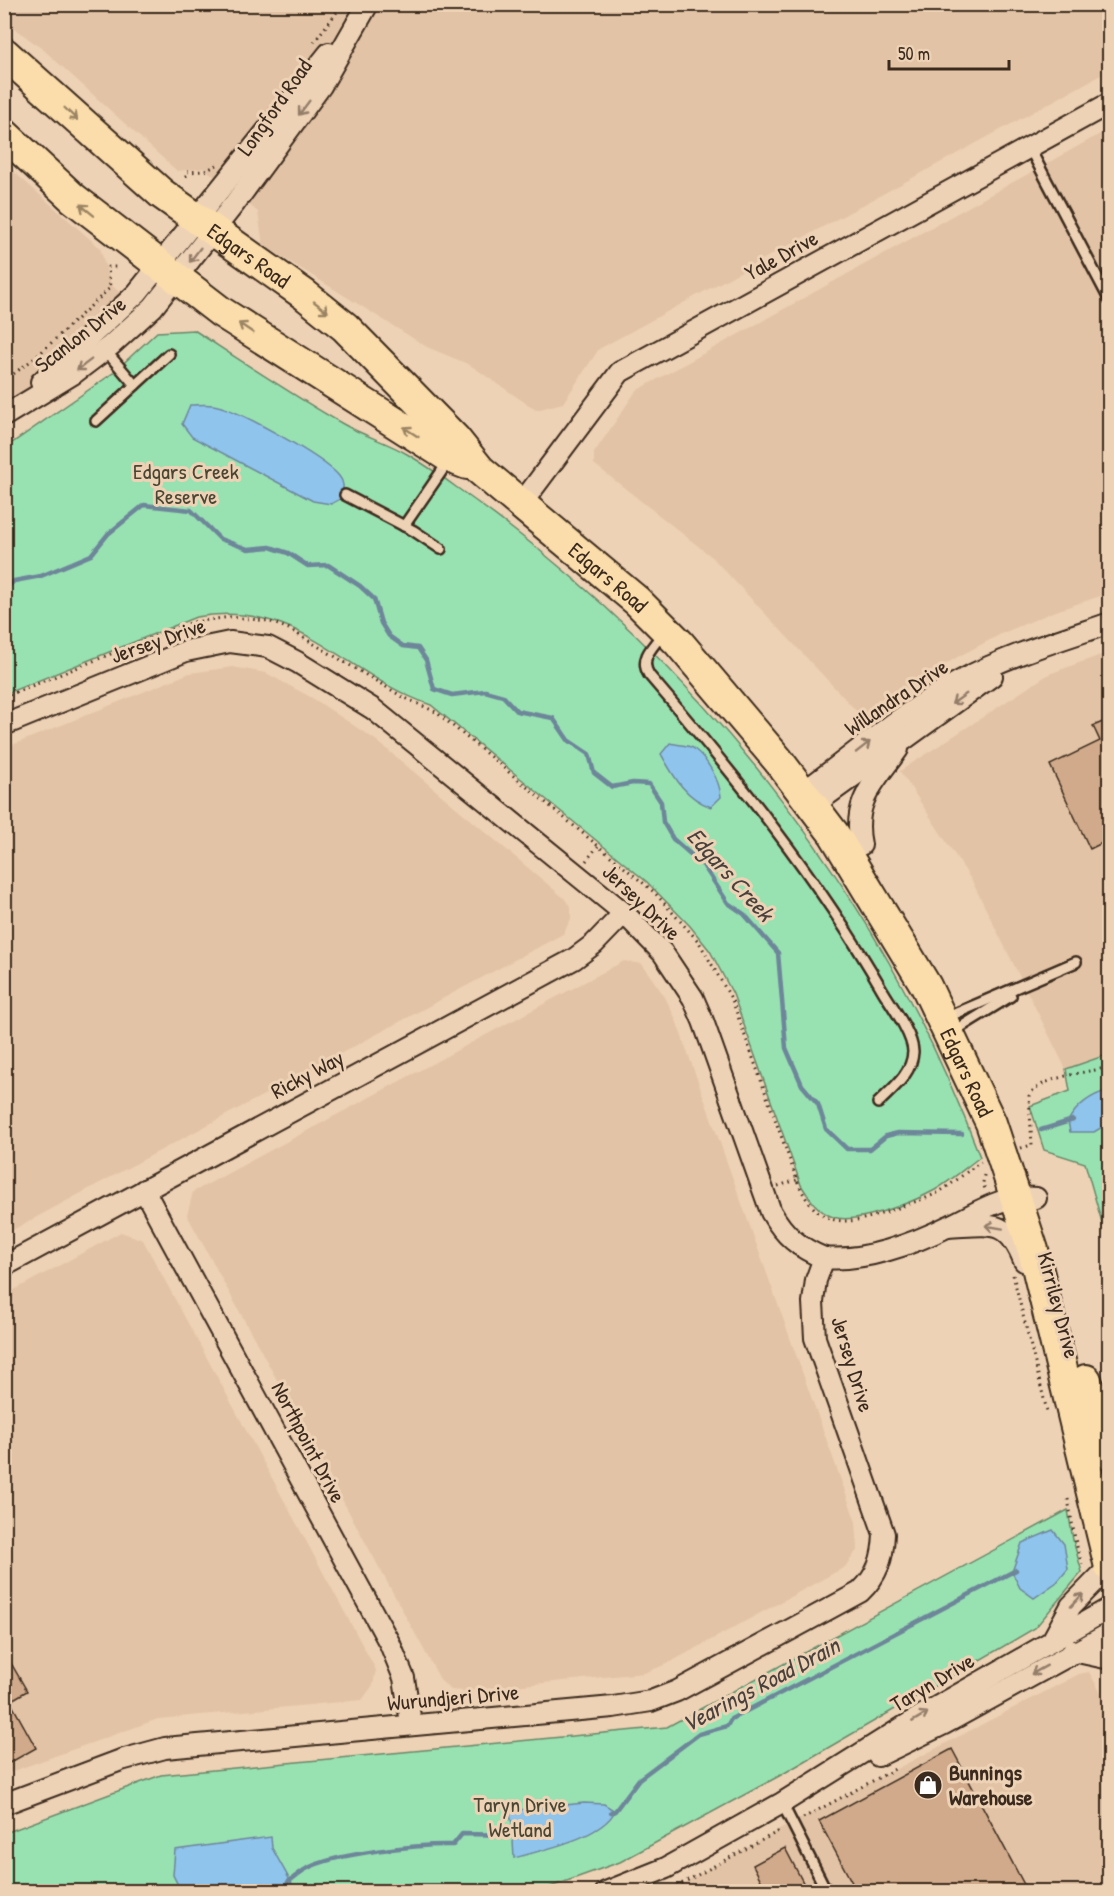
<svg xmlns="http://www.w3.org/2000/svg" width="1114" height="1896" font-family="'Patrick Hand',sans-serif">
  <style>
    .built { fill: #e2c3a5 }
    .green { fill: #98e2b1; stroke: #6a8668; stroke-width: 1.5 }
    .water { fill: #8fc4ed; stroke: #6d869a; stroke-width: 1.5 }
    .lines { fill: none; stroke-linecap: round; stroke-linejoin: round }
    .stream { stroke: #6d869a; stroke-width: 4.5 }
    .building { fill: #d0aa8a; stroke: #3b2a1e; stroke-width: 1.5 }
    .service-casing { stroke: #3b2a1e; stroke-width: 14 }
    .minor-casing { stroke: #3b2a1e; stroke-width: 24 }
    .primary-casing { stroke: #3b2a1e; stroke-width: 34 }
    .path { stroke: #3b2a1e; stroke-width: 3; stroke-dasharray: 1.5 4.5; stroke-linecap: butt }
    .service { stroke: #eed2b5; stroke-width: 9 }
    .minor { stroke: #eed2b5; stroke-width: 20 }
    .primary { stroke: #fbddab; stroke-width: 30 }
    .oneway { stroke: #947e6a }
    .oneway2 { stroke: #9b8464 }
    .labels { text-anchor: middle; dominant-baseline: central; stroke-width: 6; stroke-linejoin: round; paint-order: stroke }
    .street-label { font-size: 22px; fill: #3b2a1e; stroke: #eed2b5 }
    .park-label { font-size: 22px; fill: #494634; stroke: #eed2b5 }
    .poi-label { font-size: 22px; font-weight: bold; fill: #3b2a1e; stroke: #eed2b5; text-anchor: start }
    .water-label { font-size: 24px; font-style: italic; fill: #48413d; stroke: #eed2b5 }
  </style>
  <rect width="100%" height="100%" fill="#eed2b5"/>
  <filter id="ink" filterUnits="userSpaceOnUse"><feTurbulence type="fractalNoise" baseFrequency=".0167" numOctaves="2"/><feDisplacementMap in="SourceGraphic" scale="12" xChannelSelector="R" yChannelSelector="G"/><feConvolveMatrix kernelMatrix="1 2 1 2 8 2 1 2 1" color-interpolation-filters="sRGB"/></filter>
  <g filter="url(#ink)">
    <g class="built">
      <polygon points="5,4 1109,4 1110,70 599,349 563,403 536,410 470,365 427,347 263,245 258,212 204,168 177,171 45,51 5,21"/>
      <polygon points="1109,129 1109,593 1053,612 1001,634 954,659 862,717 712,557 594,464 594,453 636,391"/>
      <polygon points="4,163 100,248 111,285 157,323 136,331 5,427"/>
      <polygon points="1109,652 1109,1054 1066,1069 972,881 900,771 1049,674"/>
      <polygon points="233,667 266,673 314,699 377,741 564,898 571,907 571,919 563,934 5,1234 5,748 190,673"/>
      <polygon points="624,961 642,964 665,997 676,1020 856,1522 858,1549 845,1567 667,1664 644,1673 463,1691 451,1690 441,1681 187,1215 193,1192"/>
      <polygon points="121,1232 143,1240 376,1670 373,1685 362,1700 158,1719 5,1774 5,1295"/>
      <polygon points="1089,1672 1109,1707 1109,1891 668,1892 781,1829 1079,1674"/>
    </g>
    <g class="green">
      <path d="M194,330C243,362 292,395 343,424C364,436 387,442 407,454C424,464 440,475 456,487C692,653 878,886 980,1157C965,1168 951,1181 935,1190C913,1202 856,1225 833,1217C818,1212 809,1198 801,1185L733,994L710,951L690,926L647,882L431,705C343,675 301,599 196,617L5,694V448L113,373L157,332Z"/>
      <polygon points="1109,1054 1109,1247 1085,1163 1044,1150 1030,1106 1070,1091 1066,1069"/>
      <polygon points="1068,1510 1073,1540 1082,1572 1035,1628 781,1775 620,1862 539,1891 5,1892 5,1833 161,1775 667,1727"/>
    </g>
    <g class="water">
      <path d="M190,405C197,405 206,404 213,405C236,408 324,458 339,476C345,483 343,490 342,498L331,504L313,501L192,437L182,424Z"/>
      <path d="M670,743C677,745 688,745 693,748C707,758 720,781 721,797L711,807C685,798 674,777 661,754Z"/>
      <path d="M1109,1090V1123L1094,1132H1070L1068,1121C1077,1105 1091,1095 1109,1090Z"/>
      <polygon points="1053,1530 1064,1544 1068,1569 1057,1582 1034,1598 1020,1588 1012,1572 1022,1543"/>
      <path d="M584,1803L604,1804L615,1811C602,1838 542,1850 514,1858L512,1823L509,1811Z"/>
      <polygon points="271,1837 272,1848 296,1891 181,1891 173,1875 175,1850"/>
    </g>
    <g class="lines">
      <g class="stream">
        <polyline points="4,590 14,581 41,576 91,555 108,534 144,505 191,510 220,539 248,549 270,547 288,553 308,566 328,565 360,586 374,599 381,623 389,636 403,646 418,648 426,660 434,689 452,695 485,691 503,696 517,711 553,718 568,740 589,754 594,773 612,787 633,783 649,784 661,802 663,822 673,839 703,865 728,903 744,914 778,953 786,1048 802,1085 818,1104 826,1129 847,1149 870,1149 886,1136 898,1133 962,1134"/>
        <polyline points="1041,1130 1073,1120"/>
        <polyline points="611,1812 615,1811 639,1779 699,1734 727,1726 731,1719 1016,1570"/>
        <path d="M288,1882C294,1878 300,1872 306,1869C335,1853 420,1844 453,1845L462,1834L519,1835"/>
      </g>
    </g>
    <g class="building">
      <polygon points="1110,719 1110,839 1090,849 1050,765 1100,741 1093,726"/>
      <polygon points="4,1651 27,1691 10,1701 36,1748 4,1766"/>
      <polygon points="952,1749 1028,1892 857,1892 819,1821"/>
      <polygon points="785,1848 808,1892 767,1892 753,1865"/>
    </g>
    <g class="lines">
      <g class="service-casing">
        <g id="service">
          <polyline points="1029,147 1110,301"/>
          <polyline points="105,350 135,385"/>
          <polyline points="96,421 169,354"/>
          <polyline points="345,495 414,531 441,549"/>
          <polyline points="404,526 448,462"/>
          <path d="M663,634C652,647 639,659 649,675C735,775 817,876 883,991C892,1006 913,1035 913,1052C912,1074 893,1088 878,1103"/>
          <polyline points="945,1018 1076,962"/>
          <polyline points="951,1033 1011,996"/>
          <polyline points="782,1803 827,1892"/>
        </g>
      </g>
      <g class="minor-casing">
        <g id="minor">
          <polyline points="41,382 137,293 329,53"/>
          <polyline points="4,416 73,374 110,346 153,307 235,203 321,86 368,4"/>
          <polyline points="522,503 620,372 1110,103"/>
          <path d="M4,725L186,651L230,642L268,647L297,662L373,709L624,913L663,953L693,998L703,1021L771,1212C784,1235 799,1248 824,1258L816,1280L813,1302L815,1338L884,1534C883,1558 878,1575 860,1592L677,1691L651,1701L613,1707L165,1748L121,1760L4,1804"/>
          <path d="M802,793C854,755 903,711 960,681C1006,656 1060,640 1110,623"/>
          <polyline points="812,806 992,676"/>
          <path d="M861,845C852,801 874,783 898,749"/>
          <polyline points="144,1190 390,1644 404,1678 411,1723"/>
          <path d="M948,1227C989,1225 1007,1217 1024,1261"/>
          <path d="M824,1258C864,1262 913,1244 949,1226C979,1212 1002,1194 1036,1198"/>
          <polyline points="4,1266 574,959 594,944 624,913"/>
          <polyline points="1053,1639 1071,1606 1109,1567"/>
          <polyline points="1073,1651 1110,1659"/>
          <polyline points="878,1756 944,1724 1110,1633"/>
          <polyline points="606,1892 666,1868 782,1803 921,1716 1110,1608"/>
        </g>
      </g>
      <g class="primary-casing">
        <g id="primary">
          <path id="s1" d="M4,53L162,194L305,295L345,327L456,440L480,470L637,601L679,643L778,760L834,834L926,986L991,1123L1033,1250L1110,1567"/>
          <polyline points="4,134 73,198 221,312 449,457 467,464"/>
          <polyline points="1086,1380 1110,1454"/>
        </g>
      </g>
      <g class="path">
        <polyline points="314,42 343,4"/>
        <polyline points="186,177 186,172 205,171 217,165"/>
        <polyline points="4,381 36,357 110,288 108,267 117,267"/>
        <path d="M4,697L173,629L194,622L230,617L268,621L289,629L403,697L436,712L654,892L699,942L732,1000L797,1180C818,1233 851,1225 896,1209C910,1203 926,1199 939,1192C954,1183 967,1171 981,1162"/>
        <polyline points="586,861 598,846"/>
        <path d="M1021,1148L1032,1145L1029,1096C1038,1077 1089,1072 1110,1067"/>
        <polyline points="984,1175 983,1183 985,1189"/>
        <polyline points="778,1186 797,1180"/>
        <polyline points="1013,1275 1047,1411"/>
        <polyline points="1068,1499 1075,1539 1083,1569"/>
        <polyline points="803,1818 895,1769"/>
        <polyline points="666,1892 781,1830"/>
      </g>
      <use href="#service" class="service"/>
      <use href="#minor" class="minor"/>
      <use href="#primary" class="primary"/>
    </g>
    <defs><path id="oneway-shaft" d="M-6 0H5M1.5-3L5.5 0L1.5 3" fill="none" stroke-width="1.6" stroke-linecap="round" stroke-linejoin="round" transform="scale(1.5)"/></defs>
    <g class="oneway">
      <use href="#oneway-shaft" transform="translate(304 108) rotate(127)"/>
      <use href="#oneway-shaft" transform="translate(195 255) rotate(127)"/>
      <use href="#oneway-shaft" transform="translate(84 365) rotate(143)"/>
      <use href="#oneway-shaft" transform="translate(959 699) rotate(145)"/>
      <use href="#oneway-shaft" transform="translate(863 747) rotate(-38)"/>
      <use href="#oneway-shaft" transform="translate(994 1227) rotate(-170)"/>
      <use href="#oneway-shaft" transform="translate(1077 1600) rotate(-47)"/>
      <use href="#oneway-shaft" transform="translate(1039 1670) rotate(151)"/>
      <use href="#oneway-shaft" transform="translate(920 1717) rotate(-31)"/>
    </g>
    <g class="oneway2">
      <use href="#oneway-shaft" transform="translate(71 114) rotate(44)"/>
      <use href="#oneway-shaft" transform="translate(87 210) rotate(-141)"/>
      <use href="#oneway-shaft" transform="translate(321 307) rotate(38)"/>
      <use href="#oneway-shaft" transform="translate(246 328) rotate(-146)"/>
      <use href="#oneway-shaft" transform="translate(411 432) rotate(-147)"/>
    </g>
  </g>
  <defs>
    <g id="shop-disc" transform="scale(1.5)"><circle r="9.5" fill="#3b2a1e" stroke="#eed2b5"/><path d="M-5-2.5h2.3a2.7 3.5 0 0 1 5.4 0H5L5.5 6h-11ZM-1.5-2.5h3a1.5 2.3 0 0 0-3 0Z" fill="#fff"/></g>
  </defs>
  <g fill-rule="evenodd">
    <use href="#shop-disc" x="928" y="1785"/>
  </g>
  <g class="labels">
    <g class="street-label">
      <text transform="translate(274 107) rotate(-55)">Longford Road</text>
      <text transform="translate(781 255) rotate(-29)">Yale Drive</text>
      <text stroke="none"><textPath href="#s1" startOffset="318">Edgars Road</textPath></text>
      <text transform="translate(80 334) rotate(-38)">Scanlon Drive</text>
      <text stroke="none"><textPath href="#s1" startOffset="802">Edgars Road</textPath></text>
      <text transform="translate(158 640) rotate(-19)">Jersey Drive</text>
      <text transform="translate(896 697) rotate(-34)">Willandra Drive</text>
      <text transform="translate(642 902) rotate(44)">Jersey Drive</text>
      <text stroke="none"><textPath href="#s1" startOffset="1418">Edgars Road</textPath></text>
      <text transform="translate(307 1074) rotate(-28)">Ricky Way</text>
      <text transform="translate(1059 1305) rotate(75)">Kirriley Drive</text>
      <text transform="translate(853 1364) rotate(73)">Jersey Drive</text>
      <text transform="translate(309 1442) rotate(62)">Northpoint Drive</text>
      <text transform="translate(932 1682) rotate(-31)">Taryn Drive</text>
      <text transform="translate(453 1697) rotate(-5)">Wurundjeri Drive</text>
    </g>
    <g class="park-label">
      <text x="186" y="471">Edgars Creek<tspan x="186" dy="25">Reserve</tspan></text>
      <text x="520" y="1804">Taryn Drive<tspan x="520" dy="25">Wetland</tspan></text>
    </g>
    <g class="poi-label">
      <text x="949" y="1772">Bunnings<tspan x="949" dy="25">Warehouse</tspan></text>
    </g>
    <g class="water-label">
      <text transform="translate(731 874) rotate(48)">Edgars Creek</text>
      <text transform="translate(760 1684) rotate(-28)">Vearings Road Drain</text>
    </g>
  </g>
  <rect width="1114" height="1896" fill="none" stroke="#eed2b5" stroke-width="24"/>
  <rect x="12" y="12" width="1090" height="1872" fill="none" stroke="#3b2a1e" stroke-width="2" filter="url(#ink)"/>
  <path d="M889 60v9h120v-9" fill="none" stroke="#3b2a1e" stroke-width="3"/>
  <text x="898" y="60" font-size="18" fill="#3b2a1e" stroke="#eed2b5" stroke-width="4.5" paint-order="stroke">50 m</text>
</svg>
